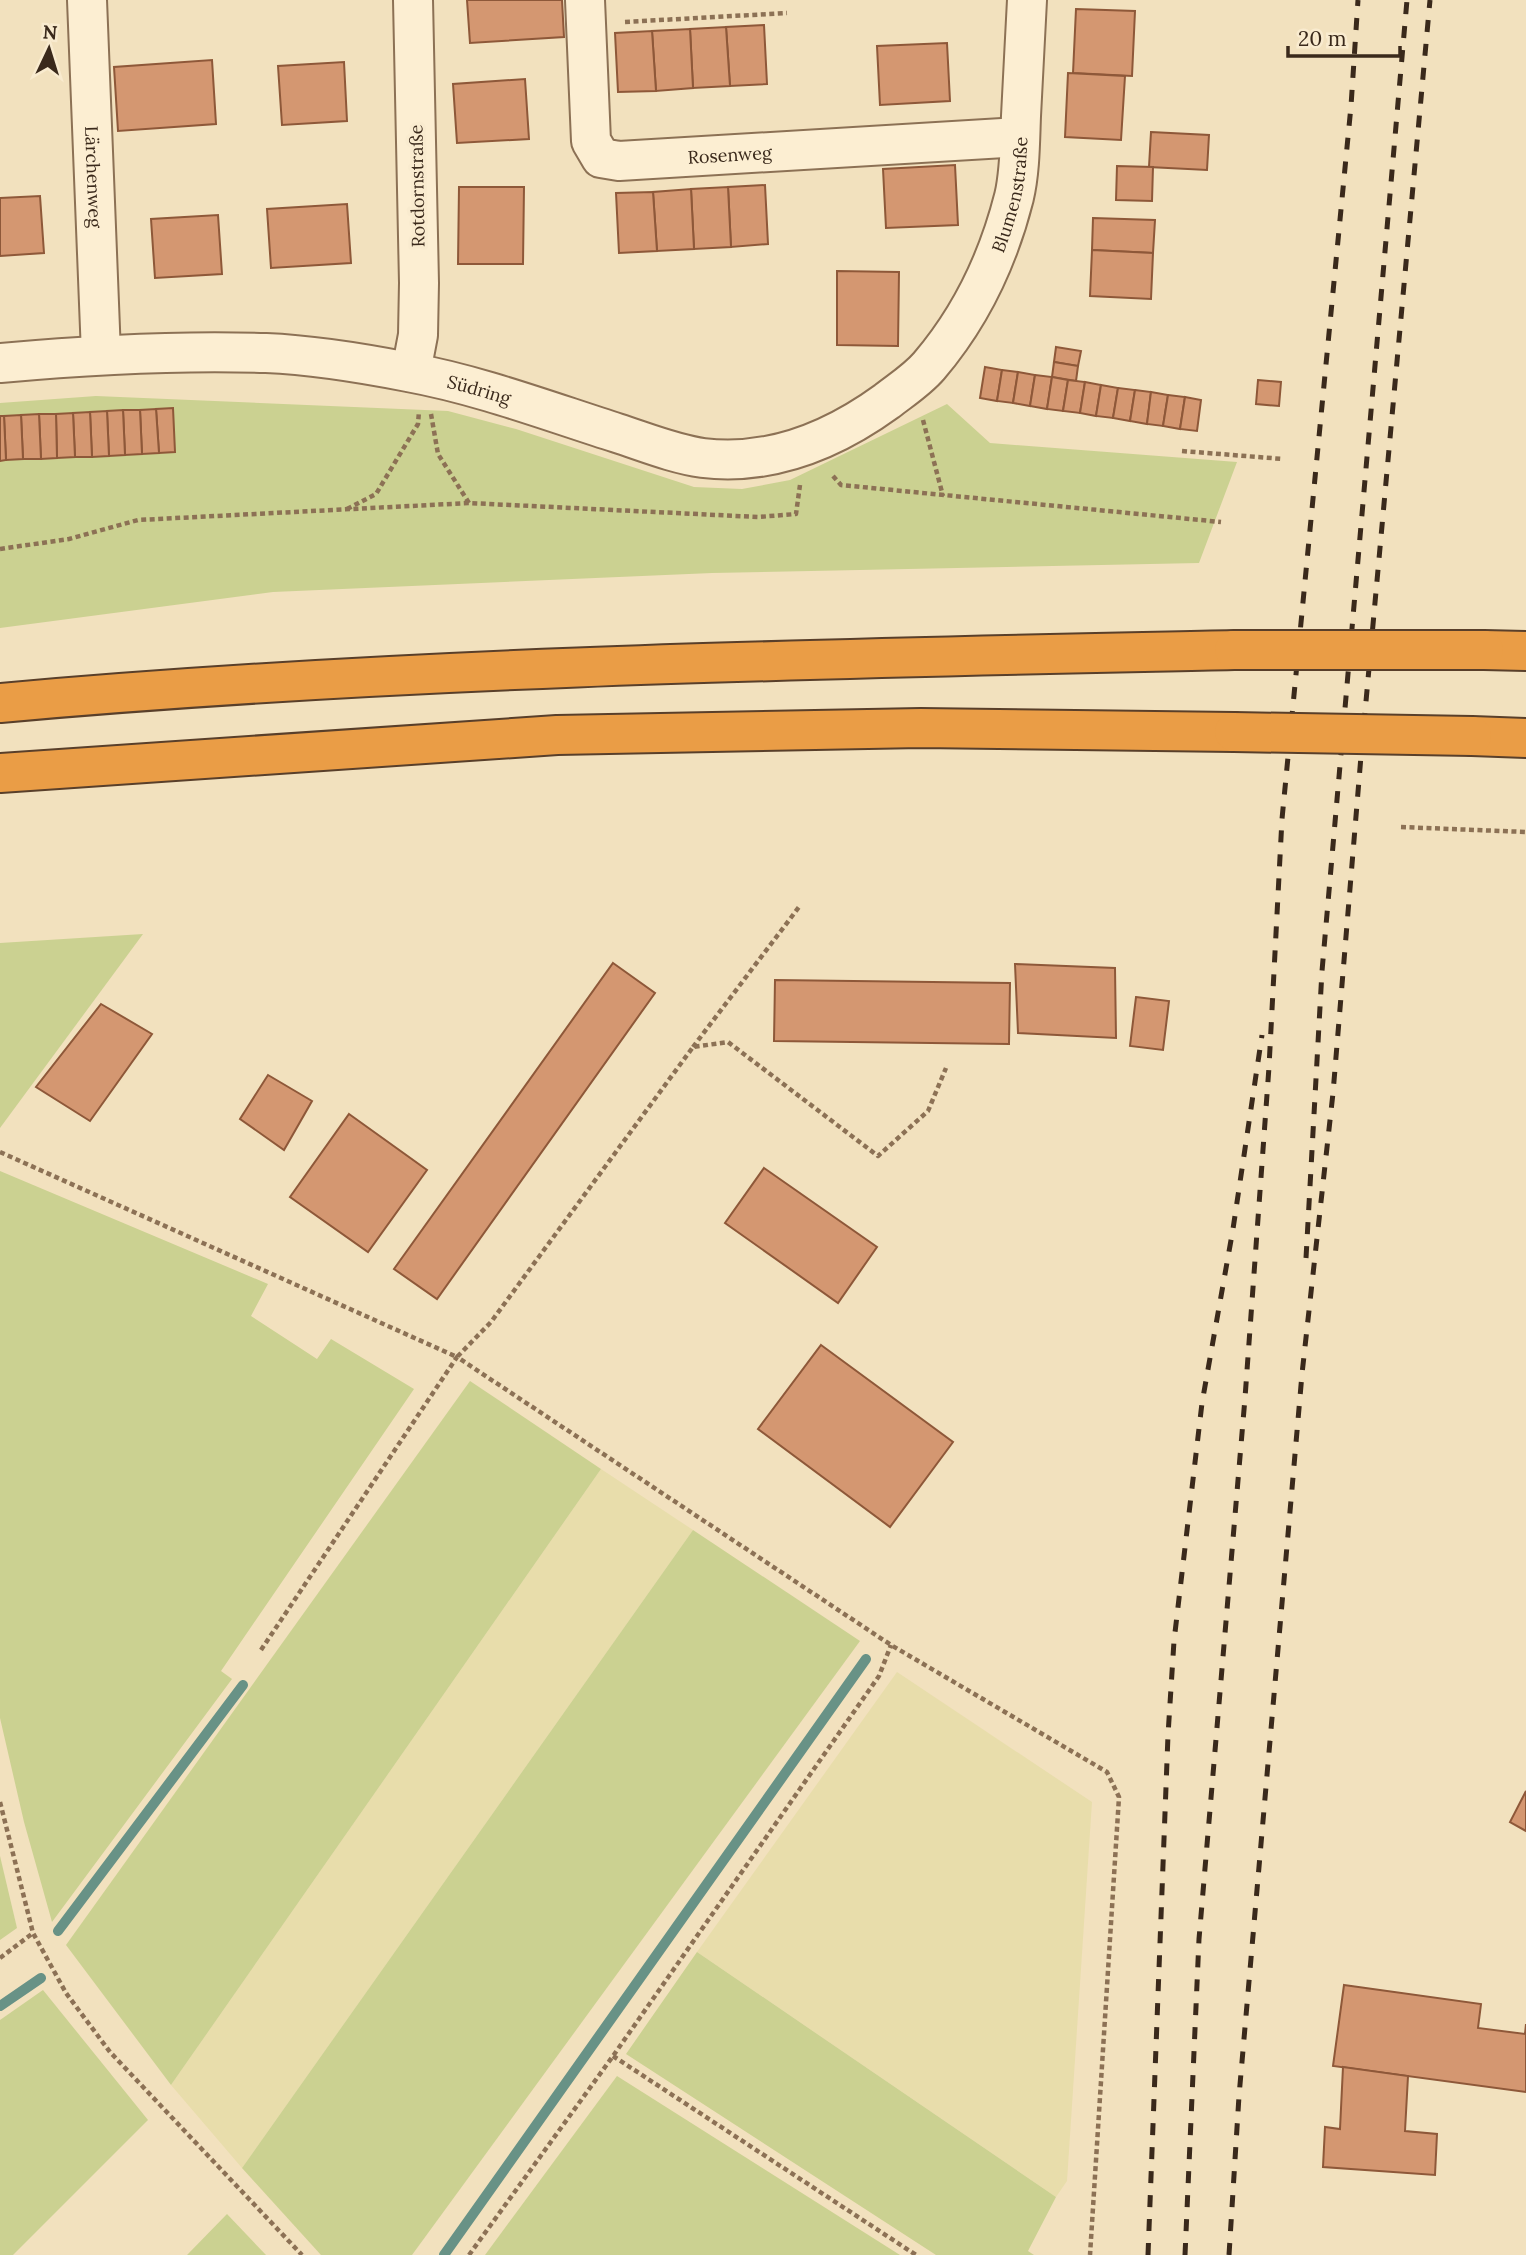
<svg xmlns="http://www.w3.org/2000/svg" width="1526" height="2255" font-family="Lora,serif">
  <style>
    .farmland { fill: #e8ddab }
    .green { fill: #cbd191 }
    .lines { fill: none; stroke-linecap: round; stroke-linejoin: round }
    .stream { stroke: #689286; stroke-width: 10 }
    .building { fill: #d49771; stroke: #8e5839; stroke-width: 2 }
    .minor-casing { stroke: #8c7155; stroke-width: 42 }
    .highway-casing { stroke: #593f2a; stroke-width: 42 }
    .path { stroke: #8c7155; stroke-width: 4.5; stroke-dasharray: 5 3.5; stroke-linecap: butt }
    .minor { stroke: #fceed2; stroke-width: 38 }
    .highway { stroke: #ea9d46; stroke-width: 38 }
    .rail { stroke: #3a291b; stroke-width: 5; stroke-dasharray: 12 12; stroke-linecap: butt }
    .highway-bridge-casing { stroke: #593f2a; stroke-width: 42; stroke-linecap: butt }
    .highway-bridge { stroke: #ea9d46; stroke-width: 38 }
    .labels { text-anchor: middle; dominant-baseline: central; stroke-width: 7; stroke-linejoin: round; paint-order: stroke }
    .street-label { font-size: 18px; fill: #3a291b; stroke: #f9ebcf }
  </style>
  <rect width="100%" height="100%" fill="#f2e1be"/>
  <g class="farmland">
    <polygon points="601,1469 693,1530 242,2168 171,2085"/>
    <polygon points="897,1672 1092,1802 1067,2181 1056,2197 697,1952"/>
  </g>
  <g class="green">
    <polygon points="96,396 448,411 516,429 694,487 742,489 790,480 947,404 990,443 1237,462 1199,563 712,573 273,592 0,628 0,403"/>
    <polygon points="143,934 0,1128 0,943"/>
    <polygon points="0,1171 268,1284 251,1316 317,1359 331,1339 414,1389 221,1671 232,1679 52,1922 24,1822 0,1718"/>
    <polygon points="470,1381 601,1469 171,2085 66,1945"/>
    <polygon points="693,1530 860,1641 412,2255 321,2255 242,2168"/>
    <polygon points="0,1856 17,1928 0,1940"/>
    <polygon points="697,1952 1056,2197 1028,2251 1034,2255 936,2255 626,2054"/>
    <polygon points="43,1990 148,2120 13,2255 0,2255 0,2020"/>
    <polygon points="617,2076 900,2255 485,2255"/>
    <polygon points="227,2214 266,2255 187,2255"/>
  </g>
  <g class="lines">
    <g class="stream">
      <polyline points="58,1931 243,1685"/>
      <polyline points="0,2006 41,1978"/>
      <polyline points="444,2255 866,1659"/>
    </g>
  </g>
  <g class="building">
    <polygon points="467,0 562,0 564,37 470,43"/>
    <polygon points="1076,9 1135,11 1132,76 1073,73"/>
    <polygon points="764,25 767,84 730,86 726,27"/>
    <polygon points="726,27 730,86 693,88 690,29"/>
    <polygon points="690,29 693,88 656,91 652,31"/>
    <polygon points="652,31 656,91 618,92 615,33"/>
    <polygon points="947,43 950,101 880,105 877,46"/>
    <polygon points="212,60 216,124 118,131 114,67"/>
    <polygon points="344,62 347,121 282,125 278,66"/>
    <polygon points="1068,73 1125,76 1121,140 1065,137"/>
    <polygon points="525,79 529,139 457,143 453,84"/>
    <polygon points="1151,132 1209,135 1207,170 1149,167"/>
    <polygon points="955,165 958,225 886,228 883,169"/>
    <polygon points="1117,166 1153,167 1152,201 1116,200"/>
    <polygon points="765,185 768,244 731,247 728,187"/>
    <polygon points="459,187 524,187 523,264 458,264"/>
    <polygon points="728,187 731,247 694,249 691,189"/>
    <polygon points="691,189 694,249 657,251 653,192"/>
    <polygon points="653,192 657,251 619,253 616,193"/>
    <polygon points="40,196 44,253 0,256 0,198"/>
    <polygon points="347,204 351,263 271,268 267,209"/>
    <polygon points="218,215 222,274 155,278 151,219"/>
    <polygon points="1093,218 1155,220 1153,253 1092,250"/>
    <polygon points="1092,250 1153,253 1151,299 1090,296"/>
    <polygon points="837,271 899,272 898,346 837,345"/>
    <polygon points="1056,347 1081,351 1078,366 1054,362"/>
    <polygon points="1054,362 1078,366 1076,381 1052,377"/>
    <polygon points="985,367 1002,370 997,401 980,398"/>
    <polygon points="1002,370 1018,372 1013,403 997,401"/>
    <polygon points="1018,372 1035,375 1030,406 1013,403"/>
    <polygon points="1035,375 1052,377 1047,409 1030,406"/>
    <polygon points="1052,377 1068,380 1063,411 1047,409"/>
    <polygon points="1068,380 1085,382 1080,413 1063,411"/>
    <polygon points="1258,380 1281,382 1279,406 1256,404"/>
    <polygon points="1085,382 1101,385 1096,416 1080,413"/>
    <polygon points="1101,385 1118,388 1113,418 1096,416"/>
    <polygon points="1118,388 1135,390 1130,421 1113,418"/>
    <polygon points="1135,390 1151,392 1147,424 1130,421"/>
    <polygon points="1151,392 1168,395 1163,426 1147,424"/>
    <polygon points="1168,395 1185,397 1180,429 1163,426"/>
    <polygon points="1185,397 1201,400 1197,431 1180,429"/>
    <polygon points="173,408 175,452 159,453 156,409"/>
    <polygon points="156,409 159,453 142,454 140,410"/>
    <polygon points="123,410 140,410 142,454 125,455"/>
    <polygon points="123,410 125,455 109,456 107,411"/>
    <polygon points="107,411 109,456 92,457 90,412"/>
    <polygon points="90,412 92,457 75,457 73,413"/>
    <polygon points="73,413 75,457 57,458 56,414"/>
    <polygon points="39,414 56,414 57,458 41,459"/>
    <polygon points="39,414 41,459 23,459 21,415"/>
    <polygon points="21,415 23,459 6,460 4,416"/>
    <polygon points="0,416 4,416 6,460 0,461"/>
    <polygon points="613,963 655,993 437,1299 394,1269"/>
    <polygon points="1015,964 1115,968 1116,1038 1018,1033"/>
    <polygon points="775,980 1010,983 1009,1044 774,1041"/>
    <polygon points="1136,997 1169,1001 1163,1050 1130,1046"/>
    <polygon points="101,1004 152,1034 90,1121 36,1087"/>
    <polygon points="268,1075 312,1101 284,1150 240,1119"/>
    <polygon points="349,1114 427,1170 368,1252 290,1197"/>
    <polygon points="764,1168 877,1247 838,1303 725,1223"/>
    <polygon points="821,1345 953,1442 890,1527 758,1429"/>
    <polygon points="1526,1791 1526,1831 1510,1822"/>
    <polygon points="1344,1985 1481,2004 1478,2028 1525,2034 1526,2024 1526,2092 1333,2066"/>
    <polygon points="1343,2067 1408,2076 1405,2131 1437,2134 1435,2175 1323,2167 1325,2127 1340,2129"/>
  </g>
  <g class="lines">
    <g class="minor-casing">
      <g id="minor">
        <path id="s1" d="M87,0L101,354"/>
        <path id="s2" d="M585,0L591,141L601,158L619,161L1020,137"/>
        <path id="s3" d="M0,363C88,355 177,350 266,353C313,355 362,363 408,372C479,385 548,411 617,433C645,442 674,454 703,458C771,466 832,441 887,401C901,390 917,380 929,366C970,318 998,260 1014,197C1020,172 1020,142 1021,116C1023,77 1025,39 1027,0"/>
        <polyline points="411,372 418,335 419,283 413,0"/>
      </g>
    </g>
    <g class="highway-casing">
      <g id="highway">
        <polyline points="1484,650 1526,651"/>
        <path d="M0,703C410,666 823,659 1234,650"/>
        <polyline points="1472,736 1526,738"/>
        <polyline points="0,773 557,735 921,728 1234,732"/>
      </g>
    </g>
    <g class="path">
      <polyline points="625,22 787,13"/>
      <polyline points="431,414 438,454 469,503"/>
      <polyline points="923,420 943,496"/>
      <polyline points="1182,451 1283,459"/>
      <polyline points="833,476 841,485 1221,522"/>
      <polyline points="347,509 376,494 418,424 419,411"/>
      <polyline points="0,549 69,539 138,520 469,503 758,517 796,514 800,485"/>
      <polyline points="1401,827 1526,832"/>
      <polyline points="693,1047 799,907"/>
      <polyline points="0,1152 457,1357 491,1322 693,1047 728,1042 878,1156 928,1111 946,1068"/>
      <polyline points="261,1650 457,1357 891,1645 1107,1772 1119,1797 1090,2255"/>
      <polyline points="0,1802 33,1933 66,1993 110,2052 302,2255"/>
      <polyline points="0,1958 33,1933"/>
      <polyline points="613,2056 916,2255"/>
      <polyline points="469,2255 613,2056 879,1676 891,1645"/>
    </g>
    <use href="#minor" class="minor"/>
    <use href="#highway" class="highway"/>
    <g class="rail">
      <polyline points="1306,1258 1322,971 1407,0"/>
      <polyline points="1148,2255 1168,1735 1174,1641 1202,1403 1233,1229 1262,1035"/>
      <polyline points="1185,2255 1199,1939 1245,1398 1269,1067 1282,819 1351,106 1358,0"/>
      <polyline points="1229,2255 1239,2096 1302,1374 1333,1093 1361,756 1430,0"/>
    </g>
    <g class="highway-bridge-casing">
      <g id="highway-bridge">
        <polyline points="1234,650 1484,650"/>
        <polyline points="1234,732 1472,736"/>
      </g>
    </g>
    <use href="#highway-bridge" class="highway-bridge"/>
  </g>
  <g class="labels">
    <g class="street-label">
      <text stroke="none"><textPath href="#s2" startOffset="290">Rosenweg</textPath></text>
      <text stroke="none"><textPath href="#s1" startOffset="177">Lärchenweg</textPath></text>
      <text transform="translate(417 186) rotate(-91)">Rotdornstraße</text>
      <text stroke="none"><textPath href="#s3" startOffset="1162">Blumenstraße</textPath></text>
      <text stroke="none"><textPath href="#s3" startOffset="483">Südring</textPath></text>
    </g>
  </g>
  <g transform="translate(49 49) rotate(4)" stroke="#f9ebcf" stroke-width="5" paint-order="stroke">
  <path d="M0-5L12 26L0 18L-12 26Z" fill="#3a291b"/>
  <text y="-10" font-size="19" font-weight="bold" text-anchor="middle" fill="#3a291b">N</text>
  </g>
  <path d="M1288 46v10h112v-10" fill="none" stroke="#3a291b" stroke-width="3.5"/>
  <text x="1298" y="46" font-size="21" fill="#3a291b" stroke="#f9ebcf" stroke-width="5" paint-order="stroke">20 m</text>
</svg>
